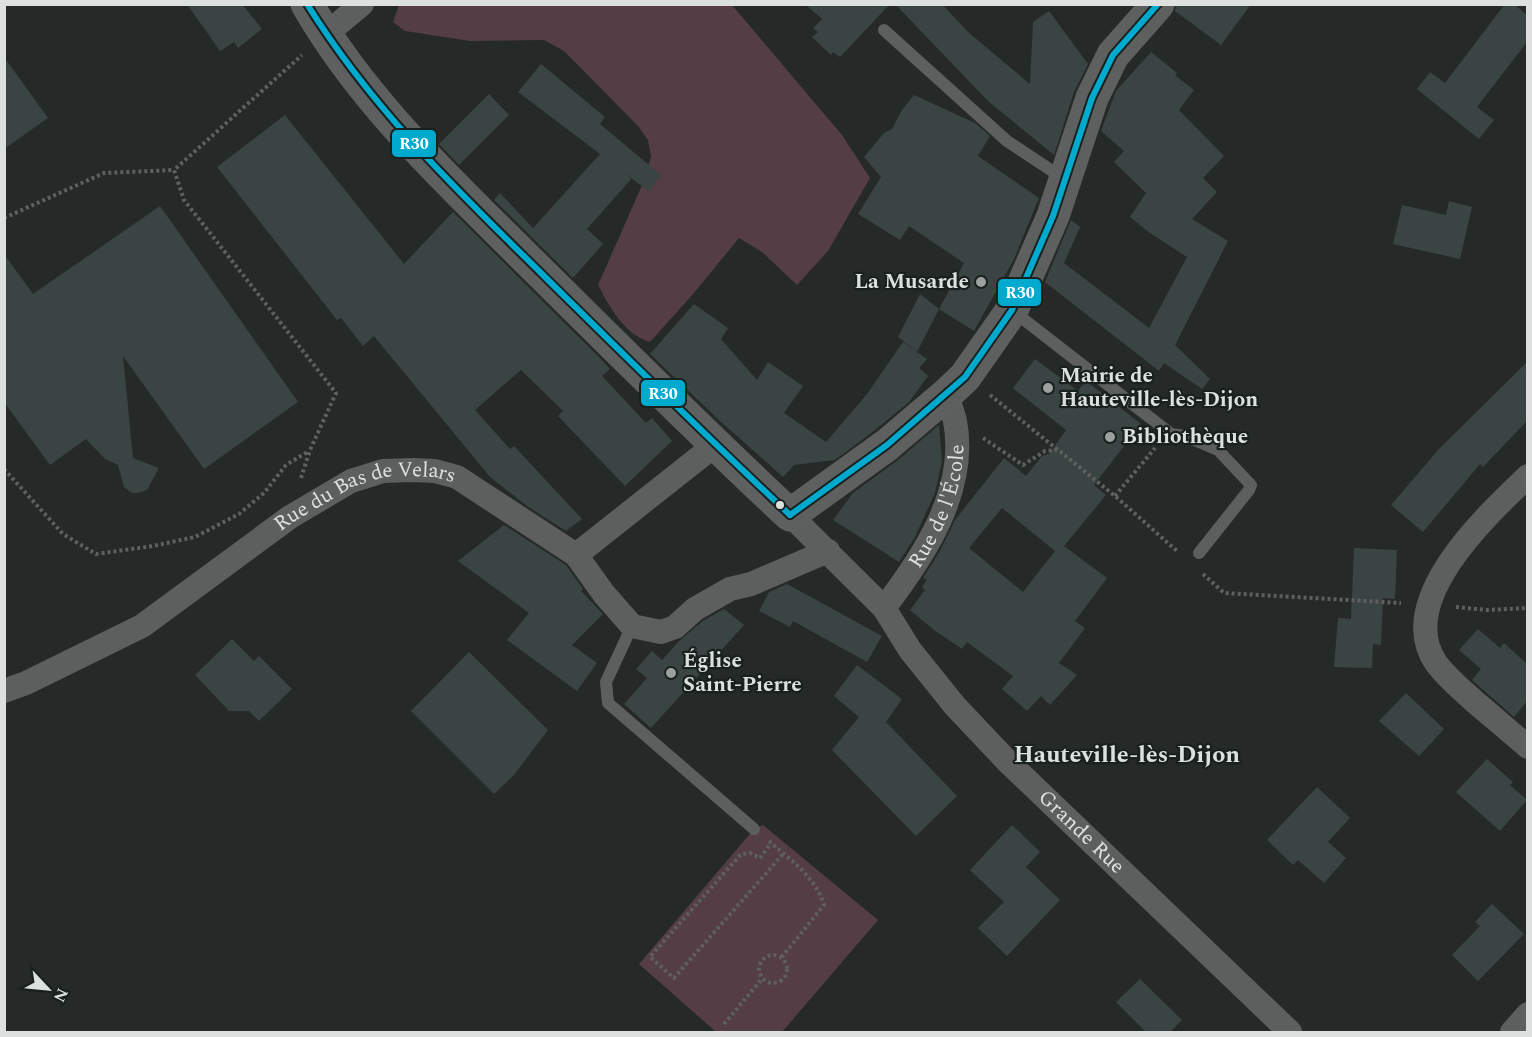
<svg xmlns="http://www.w3.org/2000/svg" width="1532" height="1037" font-family="Spectral,serif">
  <style>
    .green { fill: #543d44 }
    .building { fill: #3a4543; fill-rule: evenodd }
    .lines { fill: none; stroke-linecap: round; stroke-linejoin: round }
    .path { stroke: #5e605f; stroke-width: 4; stroke-dasharray: 3 3; stroke-linecap: butt }
    .lane { stroke: #5c5f5e; stroke-width: 12 }
    .street { stroke: #5c5f5e; stroke-width: 24 }
    .secondary { stroke: #5e605f; stroke-width: 33 }
    .bus-1-casing { stroke: #19211f; stroke-width: 10 }
    .bus-1 { stroke: #00a9ce; stroke-width: 6 }
    .poi-dot { fill: #9ca1a0; stroke: #19211f; stroke-width: 2 }
    .bus-dot { fill: #dce1e0; stroke: #19211f; stroke-width: 2 }
    .labels { text-anchor: middle; dominant-baseline: central; stroke-width: 4.5; stroke-linejoin: round; paint-order: stroke }
    .poi-label { font-size: 21px; font-weight: bold; fill: #dce1e0; stroke: #19211f; text-anchor: start }
    .street-label { font-size: 21px; fill: #dce1e0; stroke: #19211f }
    .quarter-label { font-size: 24px; font-weight: bold; fill: #dce1e0; stroke: #19211f }
    .line-badge { stroke: #19211f; stroke-width: 2 }
    .badge-label { font-size: 16px; text-anchor: middle; font-weight: bold; fill: #fff }
  </style>
  <rect width="100%" height="100%" fill="#252928"/>
  <g class="green">
    <path d="M399,5H732L842,135L870,178L828,251L797,285L762,252L739,238L694,293L650,342C625,335 610,308 598,285L643,183L651,157L648,140L638,126L564,51L544,40L470,41L405,31L393,22Z"/>
    <polygon points="763,825 878,920 782,1032 716,1032 639,964 754,829"/>
  </g>
  <g class="building">
    <polygon points="187,4 242,4 262,29 238,48 234,42 220,51"/>
    <polygon points="805,4 890,4 840,57 833,52 831,55 812,37 818,32 813,28 822,19"/>
    <polygon points="895,4 942,4 968,32 1030,84 1033,22 1049,11 1088,64 1074,92 1054,155 988,101"/>
    <polygon points="1176,4 1251,4 1221,45 1175,11"/>
    <polygon points="1505,4 1514,4 1527,15 1527,42 1477,107 1494,120 1479,139 1417,89 1430,72 1445,83"/>
    <polygon points="1151,52 1177,73 1175,75 1194,90 1179,110 1224,156 1203,178 1217,192 1192,219 1228,241 1175,345 1210,379 1202,389 1164,363 1159,371 1045,282 1071,220 1080,227 1064,263 1149,328 1187,257 1150,233 1130,217 1146,193 1114,162 1124,151 1101,131 1116,91"/>
    <polygon points="4,57 48,118 4,149"/>
    <polygon points="541,64 605,117 600,124 661,175 649,191 624,173 632,178 587,229 603,244 573,278 494,200 500,193 533,228 600,154 518,92"/>
    <polygon points="489,94 509,115 459,165 439,144"/>
    <polygon points="914,95 975,123 990,136 978,156 1039,198 1014,259 974,331 939,309 964,263 909,226 900,240 858,214 881,177 864,157 884,133 892,129 902,110"/>
    <polygon points="285,115 404,264 453,212 600,358 610,369 602,376 646,423 652,418 672,441 625,486 558,416 563,411 521,370 475,410 510,449 514,446 582,519 566,531 527,506 490,477 374,336 363,346 341,318 337,320 217,167"/>
    <polygon points="1449,201 1472,207 1460,259 1393,244 1402,205 1446,215"/>
    <polygon points="160,206 298,402 204,469 123,356 133,458 159,468 147,490 138,493 132,493 124,487 118,465 105,459 86,439 50,465 4,402 4,254 33,294"/>
    <polygon points="920,294 939,309 917,352 898,337"/>
    <polygon points="694,304 728,328 721,339 757,380 768,362 803,386 784,413 826,442 867,394 903,342 927,359 919,368 928,376 909,402 875,430 835,460 794,465 783,477 720,421 650,354"/>
    <path d="M1035,359L1078,391L1086,381L1141,424L1094,485L1106,495L1064,546L1107,578L1075,621L1085,628L1059,663L1077,675L1050,705L1041,696L1027,711L1002,689L1013,676L967,642L962,649L934,630L910,610L925,590L922,587L927,580L923,578L940,551L955,520L1004,458L1026,476L1042,456L1049,454L1066,430L1013,388ZM1002,508L1055,551L1023,592L969,548Z"/>
    <polygon points="1527,362 1527,421 1483,467 1480,464 1423,532 1391,505 1439,449"/>
    <polygon points="939,425 942,461 935,493 915,537 899,562 833,520 853,493 898,460"/>
    <polygon points="504,525 566,565 583,589 581,591 603,614 572,645 597,663 577,691 507,640 529,613 458,561"/>
    <polygon points="1354,548 1397,550 1395,599 1383,598 1381,645 1373,644 1372,668 1334,667 1338,618 1351,619"/>
    <polygon points="787,584 882,636 867,662 793,621 790,627 759,611 769,592"/>
    <polygon points="724,609 744,625 651,728 624,704 647,678 636,669 652,651 662,660 680,640 703,621"/>
    <polygon points="1478,629 1500,648 1504,643 1527,664 1527,701 1514,717 1472,680 1481,669 1459,650"/>
    <polygon points="232,639 254,661 259,656 292,689 259,721 249,711 229,711 195,675"/>
    <polygon points="469,652 548,730 514,775 494,794 411,711"/>
    <polygon points="857,665 902,699 886,722 957,796 916,836 832,750 859,717 834,696"/>
    <polygon points="1406,693 1444,729 1419,756 1379,721"/>
    <polygon points="1487,759 1513,782 1510,785 1527,800 1500,831 1456,792"/>
    <polygon points="1317,787 1350,818 1328,842 1346,858 1324,883 1298,860 1293,865 1267,840"/>
    <polygon points="1012,825 1040,852 1026,867 1060,900 1007,956 978,928 1004,902 970,870"/>
    <polygon points="1492,904 1524,934 1478,981 1452,955 1480,926 1475,922"/>
    <polygon points="1140,979 1182,1020 1170,1032 1146,1032 1116,1002"/>
  </g>
  <g class="lines">
    <g class="path">
      <polyline points="4,218 104,173 174,170"/>
      <polyline points="990,395 1115,496 1177,551"/>
      <polyline points="983,438 1023,465 1045,451 1057,450"/>
      <polyline points="4,469 63,534 96,554 153,546 195,537 239,514 264,493 286,465 309,451"/>
      <polyline points="301,478 310,450 336,393 184,200 174,170 302,55"/>
      <polyline points="1115,496 1155,448"/>
      <polyline points="1203,574 1224,593 1401,603"/>
      <polyline points="1456,607 1487,610 1528,608"/>
      <path d="M769,841C790,860 815,876 824,905L781,958"/>
      <polyline points="769,846 760,858 750,853 741,854 650,957 674,978 783,854"/>
      <circle cx="773" cy="969" r="14"/>
      <polyline points="724,1024 762,979"/>
    </g>
    <g class="lane">
      <polyline points="884,30 1007,141 1063,178"/>
      <polyline points="1013,311 1171,434 1185,436 1218,450 1251,485 1249,490 1199,553"/>
      <polyline points="632,626 606,682 608,703 754,829"/>
    </g>
    <g class="street">
      <polyline points="325,35 362,4"/>
      <path d="M1528,476C1486,516 1394,601 1436,663C1447,678 1462,690 1475,702C1493,717 1510,732 1528,747"/>
      <path id="s1" d="M790,515L884,608L910,650L955,706L1007,761L1290,1032"/>
      <polyline points="576,555 604,594 632,626 661,632 675,627 695,609 730,589 751,584 828,551"/>
      <path id="s2" d="M884,608C924,556 968,490 955,421C953,412 949,403 947,394"/>
      <path id="s3" d="M4,691L26,683L142,626L290,517L351,481L383,471L413,470L435,471L457,477L576,555L715,445"/>
      <polyline points="1512,1032 1528,1014"/>
    </g>
    <path class="secondary" d="M307,4C365,105 452,184 533,265C618,349 703,434 790,515L887,445L947,394L965,377L1012,310L1053,216L1092,98L1113,55L1158,4"/>
    <g class="bus-1-casing">
      <g id="bus-1">
        <path d="M307,4C373,110 455,188 542,274C624,355 706,436 790,515"/>
        <polyline points="790,515 887,445 965,377 1012,310 1053,216 1092,98 1113,55 1158,4"/>
      </g>
    </g>
    <use href="#bus-1" class="bus-1"/>
  </g>
  <g class="poi-dot">
    <circle cx="981" cy="282" r="6"/>
    <circle cx="1048" cy="388" r="6"/>
    <circle cx="1110" cy="437" r="6"/>
    <circle cx="671" cy="673" r="6"/>
  </g>
  <circle class="bus-dot" cx="780" cy="505" r="5"/>
  <g class="labels">
    <g class="poi-label">
      <text x="969" y="282" text-anchor="end">La Musarde</text>
      <text x="1060" y="376">Mairie de<tspan x="1060" dy="24">Hauteville-lès-Dijon</tspan></text>
      <text x="1122" y="437">Bibliothèque</text>
      <text x="683" y="661">Église<tspan x="683" dy="24">Saint-Pierre</tspan></text>
    </g>
    <g class="street-label">
      <text stroke="none"><textPath href="#s2" startOffset="117">Rue de l'École</textPath></text>
      <text stroke="none"><textPath href="#s3" startOffset="417">Rue du Bas de Velars</textPath></text>
      <text stroke="none"><textPath href="#s1" startOffset="432">Grande Rue</textPath></text>
    </g>
    <g class="quarter-label">
      <text x="1127" y="755">Hauteville-lès-Dijon</text>
    </g>
  </g>
  <g class="line-badge">
    <rect x="391" y="129" width="46" height="29" rx="6" fill="#00a9ce"/>
    <rect x="997" y="278" width="45" height="29" rx="6" fill="#00a9ce"/>
    <rect x="640" y="379" width="46" height="28" rx="6" fill="#00a9ce"/>
  </g>
  <g class="badge-label">
    <text x="414" y="149">R30</text>
    <text x="1020" y="298">R30</text>
    <text x="663" y="399">R30</text>
  </g>
  <rect width="1532" height="1037" fill="none" stroke="#dce1e0" stroke-width="12"/>
  <g transform="translate(48 989) rotate(116)" stroke="#19211f" stroke-width="4.5" paint-order="stroke">
  <path d="M0-4.5L10 22L0 15L-10 22Z" fill="#dce1e0"/>
  <text y="-9" font-size="16" font-weight="bold" text-anchor="middle" fill="#dce1e0">N</text>
  </g>
</svg>
